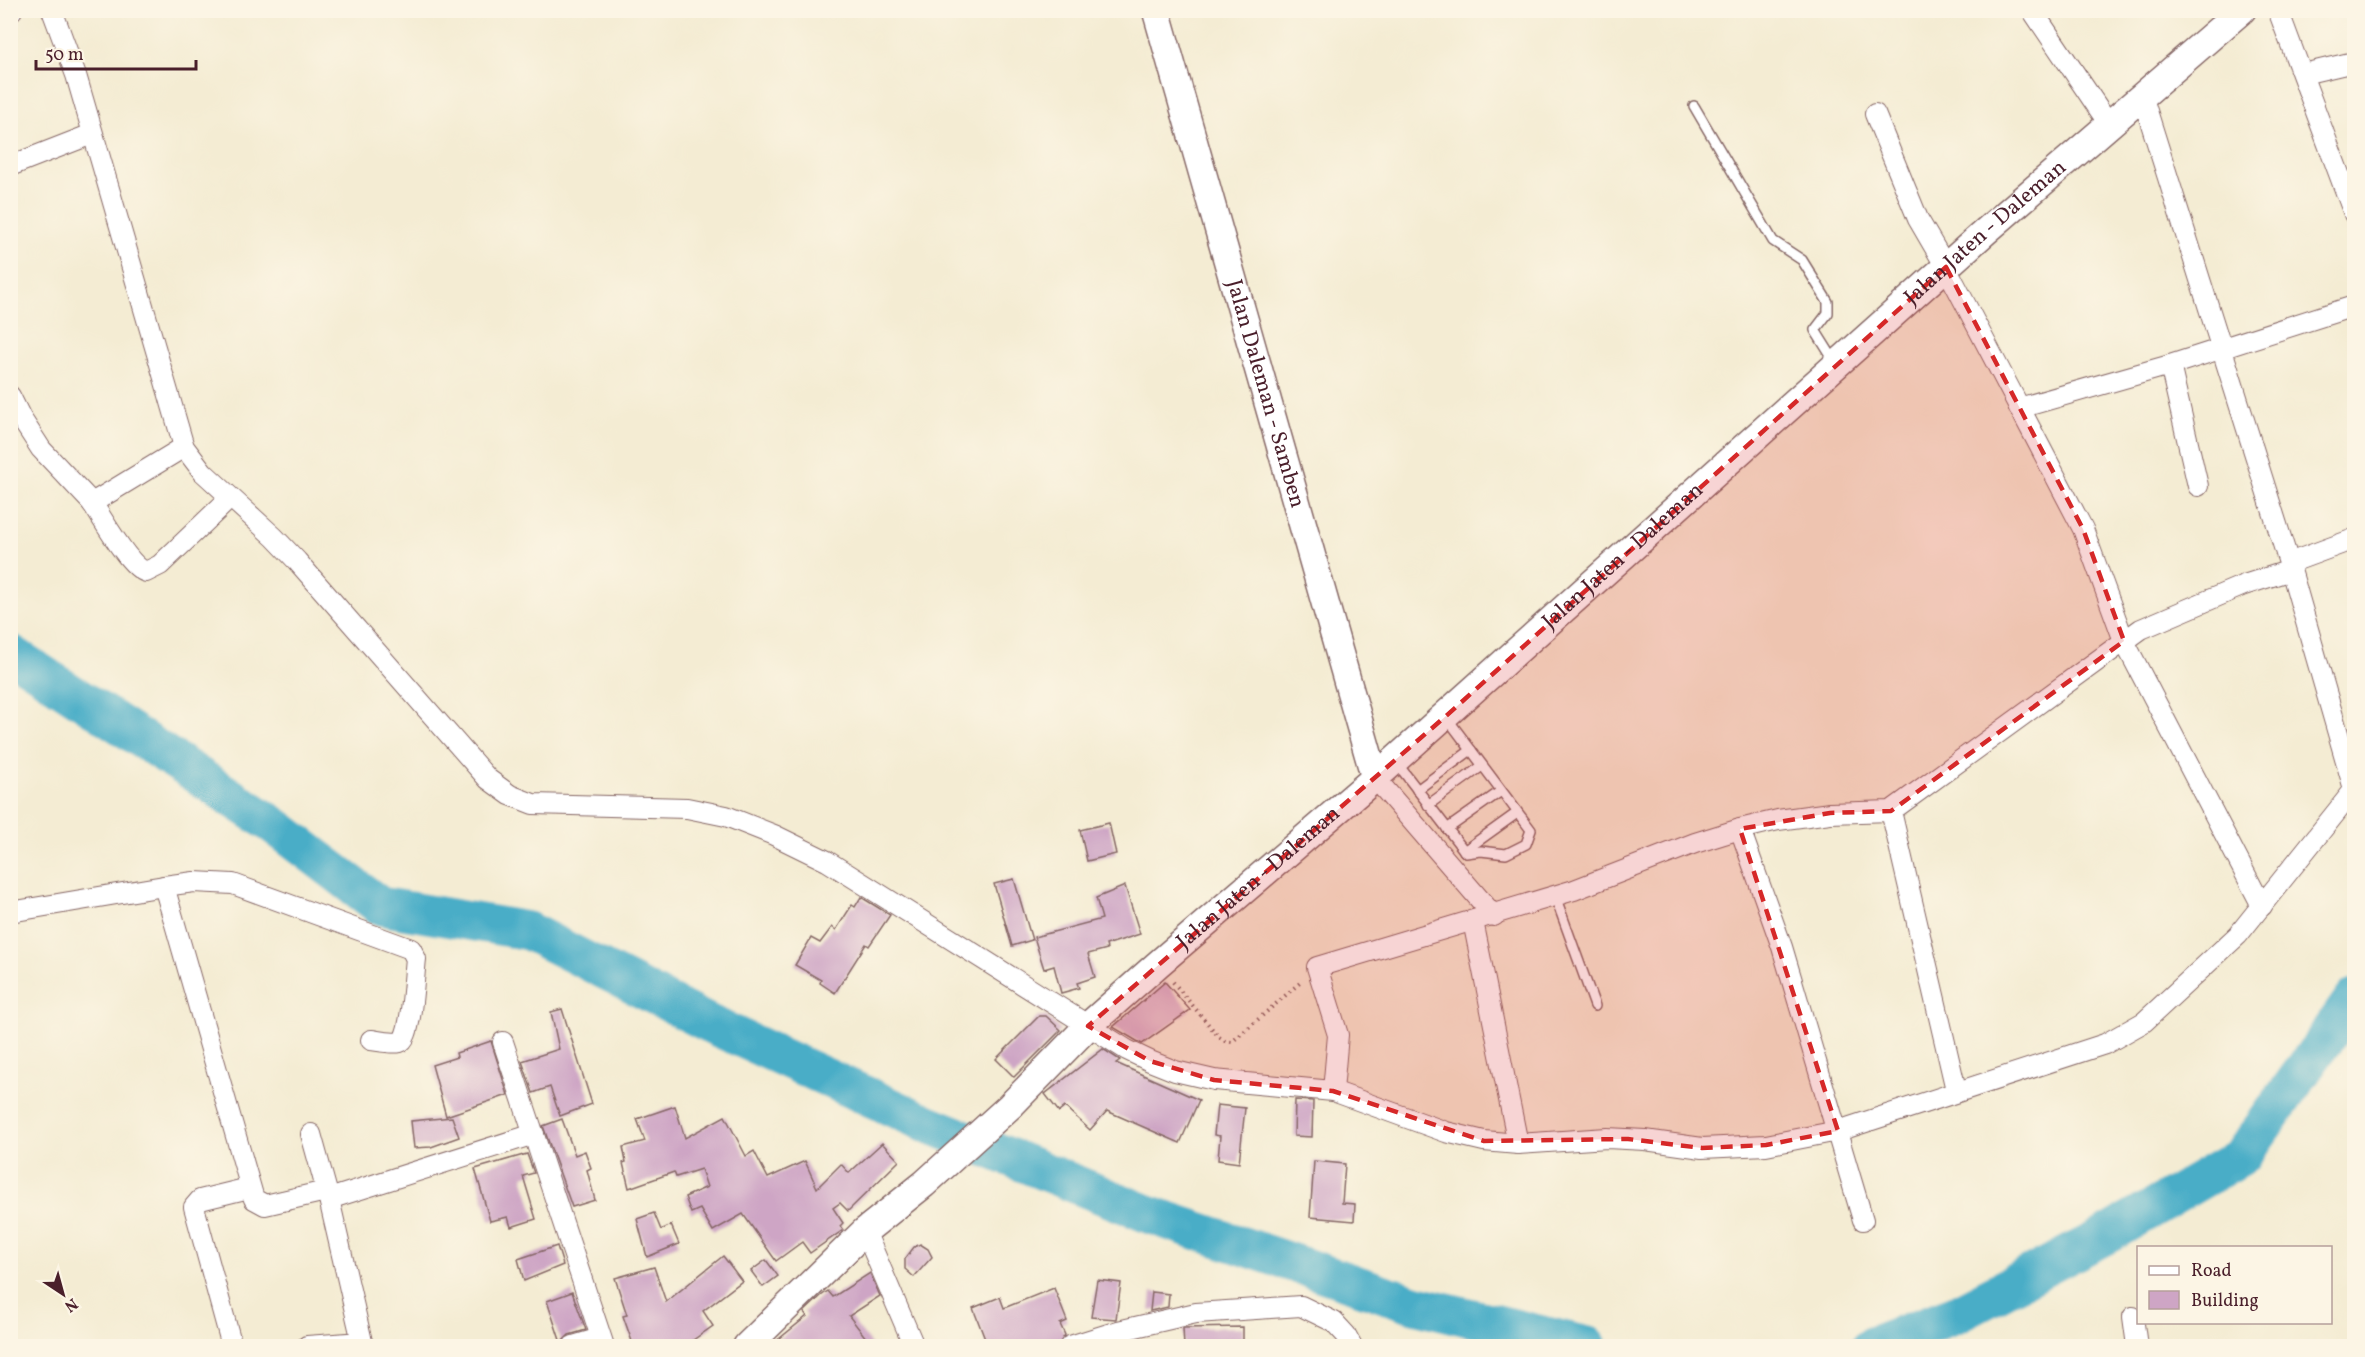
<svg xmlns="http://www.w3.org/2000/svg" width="2365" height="1357" font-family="Vollkorn,serif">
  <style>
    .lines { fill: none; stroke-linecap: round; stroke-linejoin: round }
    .river { stroke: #48adc7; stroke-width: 39 }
    .building { fill: #cea5c5 }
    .service-casing { stroke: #866766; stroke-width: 12 }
    .minor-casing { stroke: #866766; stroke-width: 22 }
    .secondary-casing { stroke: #866766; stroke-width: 30 }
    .path { stroke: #866766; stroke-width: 4; stroke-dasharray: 1.5 4.5; stroke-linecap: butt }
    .service { stroke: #fff; stroke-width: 9 }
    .minor { stroke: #fff; stroke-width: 20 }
    .secondary { stroke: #fff; stroke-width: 27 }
    .marked { fill: #d62828; fill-opacity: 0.2; stroke: #d62828; stroke-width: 4.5; stroke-dasharray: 12 8; stroke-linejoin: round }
    .labels { text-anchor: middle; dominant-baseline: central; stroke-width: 5; stroke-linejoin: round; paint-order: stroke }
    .street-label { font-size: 22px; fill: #4a1f2b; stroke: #fcf5e5 }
  </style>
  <rect width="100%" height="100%" fill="#fcf5e5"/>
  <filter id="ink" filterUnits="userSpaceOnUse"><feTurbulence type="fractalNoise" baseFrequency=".0167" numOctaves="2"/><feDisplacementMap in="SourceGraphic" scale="12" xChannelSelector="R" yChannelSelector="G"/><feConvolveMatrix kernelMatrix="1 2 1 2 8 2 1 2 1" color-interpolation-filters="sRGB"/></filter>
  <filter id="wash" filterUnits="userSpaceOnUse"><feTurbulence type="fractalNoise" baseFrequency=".008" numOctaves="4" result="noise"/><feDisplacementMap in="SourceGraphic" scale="24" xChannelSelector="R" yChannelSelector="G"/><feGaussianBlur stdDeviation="1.35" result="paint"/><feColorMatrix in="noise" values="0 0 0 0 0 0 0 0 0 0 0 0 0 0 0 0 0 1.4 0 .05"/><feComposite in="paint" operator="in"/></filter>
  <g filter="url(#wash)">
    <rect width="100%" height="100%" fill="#f4ecd3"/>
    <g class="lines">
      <g class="river">
        <polyline points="10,653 275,826 380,906 528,931 712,1025 926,1123 1148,1214 1414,1304 1588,1346"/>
        <polyline points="1871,1346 1956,1314 2110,1233 2242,1156 2354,998"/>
      </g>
    </g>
    <g id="blocks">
      <g class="building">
        <polygon points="1109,823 1116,854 1087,861 1080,830"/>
        <polygon points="1014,879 1032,940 1012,946 994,884"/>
        <polygon points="1125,886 1140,934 1106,945 1107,949 1088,954 1095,977 1077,983 1079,988 1061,993 1054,966 1044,969 1034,937 1102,919 1096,898"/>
        <polygon points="861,897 890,915 869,946 866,944 835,993 820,983 821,980 795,965 811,938 820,943 832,927 836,930 852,905 855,907"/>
        <polygon points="1165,982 1190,1010 1142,1044 1113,1027"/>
        <polygon points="562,1009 592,1104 560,1116 550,1087 533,1093 522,1061 559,1049 551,1012"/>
        <polygon points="1039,1016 1046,1016 1061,1030 1014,1077 996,1059"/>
        <polygon points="491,1041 508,1095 446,1116 432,1065 457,1057 456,1053"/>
        <polygon points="1103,1049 1120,1060 1116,1063 1199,1100 1180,1143 1107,1111 1090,1130 1065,1107 1059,1112 1045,1094"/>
        <polygon points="1295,1100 1313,1101 1312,1137 1294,1136"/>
        <polygon points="1217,1105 1245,1108 1239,1163 1218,1160 1220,1136 1214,1135"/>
        <polygon points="675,1106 685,1138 725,1116 746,1156 754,1151 768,1178 805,1161 817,1188 841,1164 849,1173 882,1143 899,1161 848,1211 840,1203 833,1208 843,1223 840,1226 843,1230 810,1253 802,1242 776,1261 743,1214 713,1231 700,1209 691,1213 685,1197 707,1187 701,1169 676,1177 674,1172 629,1188 623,1163 626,1162 623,1147 645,1141 637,1119"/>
        <polygon points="452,1117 459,1137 431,1147 414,1148 411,1121"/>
        <polygon points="562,1119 575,1155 585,1151 591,1168 587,1170 595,1200 572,1207 543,1126"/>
        <polygon points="527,1154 534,1173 523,1176 536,1219 511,1227 508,1217 490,1221 475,1169"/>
        <polygon points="1314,1161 1345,1164 1342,1203 1355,1204 1354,1221 1310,1217"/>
        <polygon points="654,1213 661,1230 671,1225 679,1244 647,1257 637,1219"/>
        <polygon points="920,1244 928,1249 932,1257 914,1277 905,1269 905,1259 914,1247"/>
        <polygon points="557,1246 563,1265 524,1281 518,1259"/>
        <polygon points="723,1256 742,1281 703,1311 713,1326 683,1347 634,1347 623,1316 627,1315 615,1278 654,1267 666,1302"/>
        <polygon points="766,1260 778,1276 763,1287 751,1271"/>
        <polygon points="870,1273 880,1296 849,1316 873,1347 769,1347 807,1316 804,1312 821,1296 828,1291 833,1297"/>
        <polygon points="1097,1280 1121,1283 1116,1319 1091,1317"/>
        <polygon points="1054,1288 1067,1321 1060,1324 1065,1335 1058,1346 988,1347 973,1308 1000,1297 1004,1308"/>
        <polygon points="572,1292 586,1330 569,1335 561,1343 547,1301"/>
        <polygon points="1152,1292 1169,1294 1168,1307 1150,1311"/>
        <polygon points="1243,1327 1243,1347 1184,1347 1183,1328"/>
      </g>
    </g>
  </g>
  <g filter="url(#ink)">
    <use href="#blocks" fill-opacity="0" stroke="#866766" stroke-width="1.5"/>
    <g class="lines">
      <g class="service-casing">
        <g id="service">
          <polyline points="1694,106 1773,241 1802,260 1828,302 1828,313 1815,330 1835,362"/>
          <polyline points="1396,762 1466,853 1481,851 1506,854 1526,844 1531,830 1447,718"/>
          <polyline points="1417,790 1471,750"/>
          <polyline points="1428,805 1482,766"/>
          <polyline points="1447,829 1501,791"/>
          <polyline points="1464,851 1517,813"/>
          <polyline points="1555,896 1595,1006"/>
        </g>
      </g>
      <g class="minor-casing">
        <g id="minor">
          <polyline points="52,10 76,75 184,447 203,472 274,537 297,561 488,779 510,795 533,804 687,808 726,816 774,835 827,861 1127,1050 1150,1061 1175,1071 1214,1080 1333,1091 1446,1132 1484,1141 1518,1144 1607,1138 1645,1140 1702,1148 1766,1145 1838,1131 2105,1044 2144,1022 2238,935 2354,790"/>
          <polyline points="2032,10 2109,124"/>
          <polyline points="2278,10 2354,214"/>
          <polyline points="10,11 12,10"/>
          <polyline points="2303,74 2354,62"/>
          <polyline points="2142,95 2289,563 2354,789"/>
          <polyline points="1875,114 1918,219 1946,267 2083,529 2124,641 2262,906"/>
          <polyline points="10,166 92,134"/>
          <polyline points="2170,365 2198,486"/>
          <polyline points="10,396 21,418 41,449 92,503 184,447"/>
          <polyline points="2019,408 2170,365 2354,306"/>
          <path d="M92,503C103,519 129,567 146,572L160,565L230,498"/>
          <polyline points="2289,563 2354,539"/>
          <polyline points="1375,778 1494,916"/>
          <polyline points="1891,811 1956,1090"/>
          <polyline points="1740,829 1782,947 1863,1220"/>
          <path d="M164,886L194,882L233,884L411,949L416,959C414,972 412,1039 400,1042C392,1044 379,1041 371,1040"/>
          <polyline points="10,912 164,886 254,1199 265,1205 326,1191"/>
          <polyline points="1473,921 1518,1144"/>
          <polyline points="503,1042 604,1346"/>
          <polyline points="1333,1091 1338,1035 1317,967 1574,890 1695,843 1740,829 1778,820 1830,813 1891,811 2141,629 2244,585 2291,570"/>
          <polyline points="311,1134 329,1199 363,1346"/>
          <polyline points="329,1199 534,1134"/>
          <polyline points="865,1231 914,1346"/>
          <polyline points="2133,1317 2137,1346"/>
          <polyline points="232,1346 194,1207 200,1200 249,1188"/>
          <polyline points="307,1346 362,1342"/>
          <polyline points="573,1346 600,1338"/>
          <polyline points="1070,1346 1118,1331 1196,1313 1301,1306 1334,1322 1346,1335 1352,1346"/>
        </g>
      </g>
      <g class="secondary-casing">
        <g id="secondary">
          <path id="s1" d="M1156,10L1375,778"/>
          <path id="s2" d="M747,1346L865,1231L924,1184L1010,1106L1088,1026L1158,964L1375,778L1986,231L2242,10"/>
        </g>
      </g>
      <polyline class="path" points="1173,982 1219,1037 1225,1041 1232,1042 1302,981"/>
      <use href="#service" class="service"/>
      <use href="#minor" class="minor"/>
      <use href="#secondary" class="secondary"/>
    </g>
  </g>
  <path class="marked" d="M1946,267L2083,529L2124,641L1891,811L1830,813L1740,829L1838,1131L1766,1145L1702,1148L1628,1139L1484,1141L1333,1091L1214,1080L1150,1061L1088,1026L1446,716Z"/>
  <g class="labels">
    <g class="street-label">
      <text stroke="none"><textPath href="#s2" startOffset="1666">Jalan Jaten - Daleman</textPath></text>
      <text stroke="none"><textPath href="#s1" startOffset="399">Jalan Daleman - Samben</textPath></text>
      <text stroke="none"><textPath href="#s2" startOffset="1180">Jalan Jaten - Daleman</textPath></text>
      <text stroke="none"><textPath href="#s2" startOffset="694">Jalan Jaten - Daleman</textPath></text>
    </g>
  </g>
  <rect width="2365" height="1357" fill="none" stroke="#fcf5e5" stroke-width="36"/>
  <rect x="2137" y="1246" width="195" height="78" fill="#fcf5e5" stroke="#b59f9b" stroke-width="1.5"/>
  <rect x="2149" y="1266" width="30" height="9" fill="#ffffff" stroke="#b59f9b" stroke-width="1.5"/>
  <text x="2191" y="1276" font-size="18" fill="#4a1f2b">Road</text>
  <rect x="2149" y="1291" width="30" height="18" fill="#cea5c5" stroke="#b59f9b" stroke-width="1.5"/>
  <text x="2191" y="1306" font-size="18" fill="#4a1f2b">Building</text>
  <g transform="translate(63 1294) rotate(144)" stroke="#fcf5e5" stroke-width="4.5" paint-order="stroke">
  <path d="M0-4.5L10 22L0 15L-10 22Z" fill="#4a1f2b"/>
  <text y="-9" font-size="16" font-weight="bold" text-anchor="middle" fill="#4a1f2b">N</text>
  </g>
  <path d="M36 60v9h160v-9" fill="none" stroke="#4a1f2b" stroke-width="3"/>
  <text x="45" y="60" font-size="18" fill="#4a1f2b" stroke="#fcf5e5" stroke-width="4.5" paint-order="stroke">50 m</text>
</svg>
